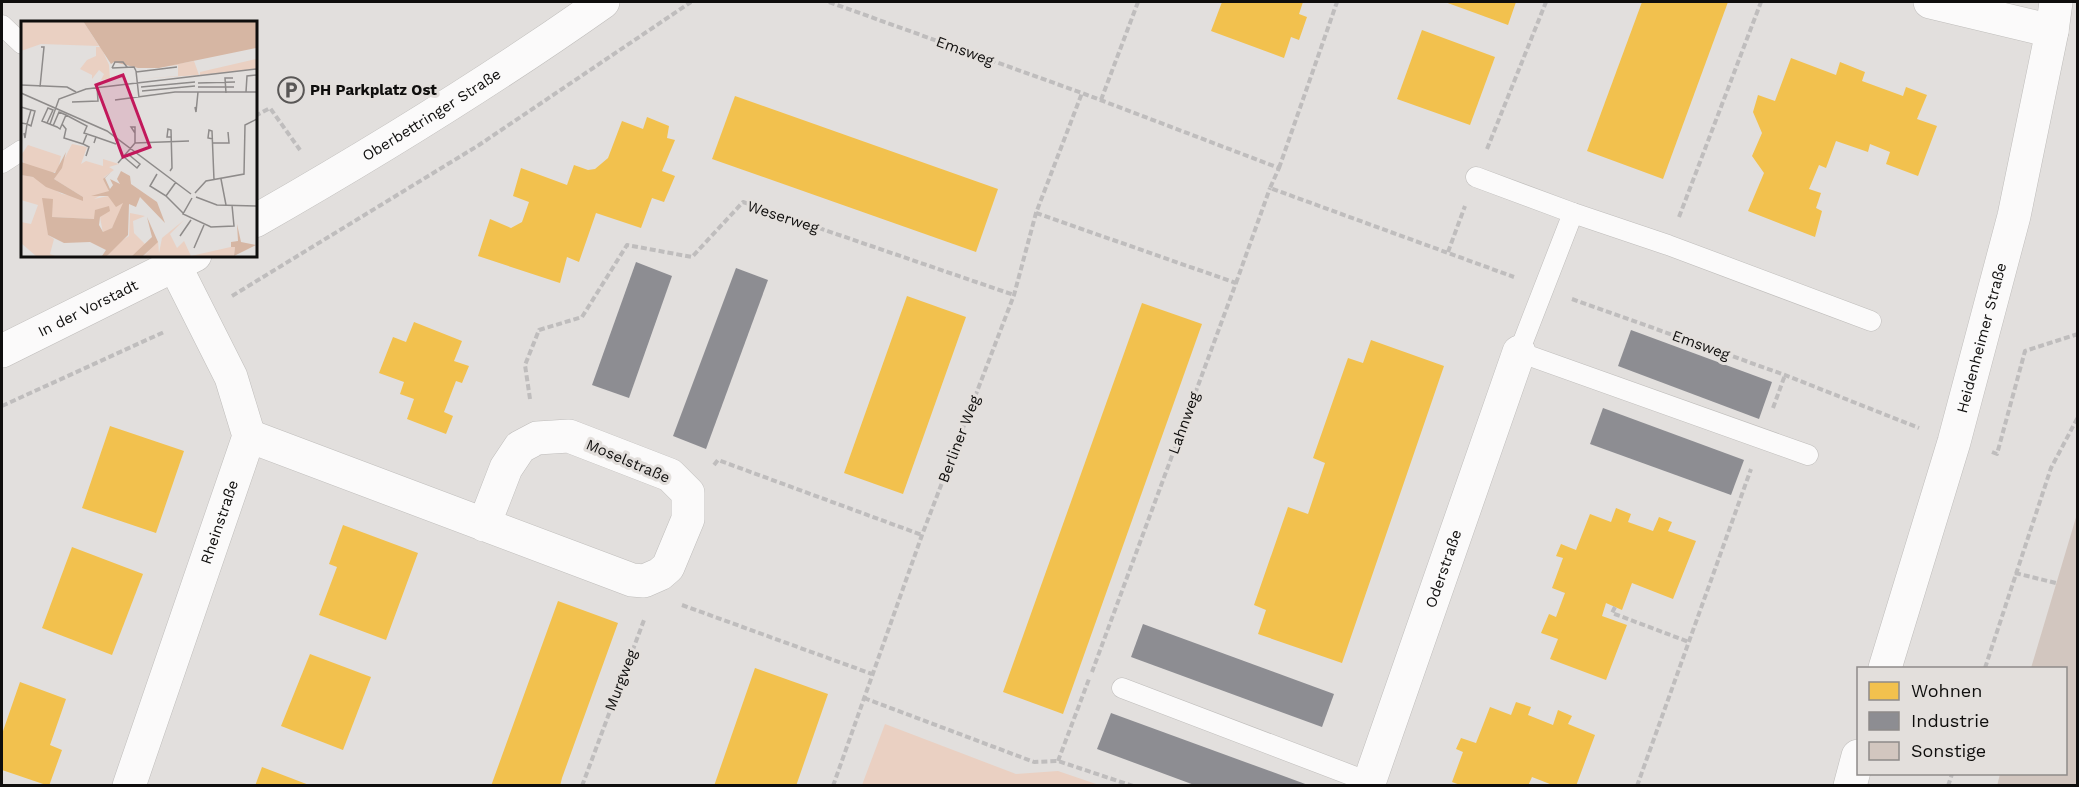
<svg xmlns="http://www.w3.org/2000/svg" width="2079" height="787" font-family="'Work Sans',sans-serif">
  <style>
    .green { fill: #ead0c2 }
    .homes { fill: #f2c14e }
    .industry { fill: #8d8d92 }
    .building { fill: #d2c6bf }
    .lines { fill: none; stroke-linecap: round; stroke-linejoin: round }
    .service-casing { stroke: #bfbdbb; stroke-width: 21 }
    .minor-casing { stroke: #bfbdbb; stroke-width: 34 }
    .tertiary-casing { stroke: #bfbdbb; stroke-width: 34 }
    .path { stroke: #bfbdbd; stroke-width: 4; stroke-dasharray: 6 3; stroke-linecap: butt }
    .service { stroke: #fbfafa; stroke-width: 20 }
    .minor { stroke: #fbfafa; stroke-width: 33 }
    .tertiary { stroke: #fbfafa; stroke-width: 33 }
    .labels { text-anchor: middle; dominant-baseline: central; stroke-width: 6; stroke-linejoin: round; paint-order: stroke }
    .street-label { font-size: 15px; fill: #0f0e0d; stroke: #e3dfdc }
    .poi-label { font-size: 15px; font-weight: bold; fill: #0f0e0d; stroke: #e3dfdc; text-anchor: start }
    .inset-road { fill: none; stroke: #8e8b8a; stroke-width: 1.5 }
    .view { fill: #c2185b; fill-opacity: 0.15; stroke: #c2185b; stroke-width: 3 }
    .inset-edge { fill: none; stroke: #0f0e0d; stroke-width: 3 }
  </style>
  <rect width="100%" height="100%" fill="#e2dfdd"/>
  <polygon class="green" points="885,724 1016,774 1058,771 1099,785 862,785"/>
  <g class="homes">
    <polygon points="1222,2 1303,2 1299,14 1307,17 1299,40 1291,37 1284,58 1211,31"/>
    <polygon points="1445,2 1516,2 1508,25"/>
    <polygon points="1642,2 1728,2 1663,179 1587,151"/>
    <polygon points="1422,30 1495,57 1470,125 1397,99"/>
    <polygon points="1791,58 1836,75 1840,62 1865,72 1862,81 1903,96 1906,87 1927,95 1917,119 1937,126 1918,176 1886,164 1890,152 1870,144 1868,152 1836,141 1826,168 1819,165 1809,189 1821,193 1816,208 1822,211 1815,237 1748,211 1764,173 1752,156 1762,133 1753,112 1758,95 1775,101"/>
    <polygon points="735,96 998,189 976,252 712,159"/>
    <polygon points="647,117 669,126 667,138 675,140 662,171 675,176 664,202 652,198 641,228 596,213 579,262 567,257 560,283 478,256 490,219 511,228 522,222 529,202 513,196 521,168 567,185 574,165 588,170 595,169 608,158 622,121 643,129"/>
    <polygon points="907,296 966,317 903,494 844,473"/>
    <polygon points="1142,303 1202,324 1063,714 1003,692"/>
    <polygon points="414,322 462,341 454,361 469,366 462,383 456,381 444,412 453,416 446,434 407,419 414,399 400,394 404,382 379,373 393,337 406,342"/>
    <polygon points="1371,340 1444,366 1342,663 1258,634 1266,610 1254,605 1288,507 1308,514 1325,463 1313,458 1348,358 1363,363"/>
    <polygon points="110,426 184,451 156,533 82,508"/>
    <polygon points="1616,508 1631,514 1628,522 1653,531 1659,517 1672,522 1668,531 1696,541 1673,599 1632,583 1622,610 1606,603 1602,616 1627,625 1606,680 1550,659 1558,639 1541,633 1549,614 1556,617 1565,593 1552,588 1563,558 1556,556 1561,544 1576,550 1590,514 1611,522"/>
    <polygon points="343,525 418,553 386,640 319,615 337,567 329,564"/>
    <polygon points="72,547 143,574 112,655 42,628"/>
    <polygon points="558,601 618,623 562,778 560,786 491,786"/>
    <polygon points="310,654 371,677 343,750 281,726"/>
    <polygon points="755,668 828,694 796,786 714,786"/>
    <polygon points="20,682 66,699 50,745 62,750 49,786 2,770 2,734"/>
    <polygon points="1516,702 1531,707 1528,715 1553,725 1558,710 1572,716 1568,724 1595,735 1576,786 1555,786 1532,777 1528,786 1463,786 1452,782 1463,752 1456,749 1461,738 1476,743 1490,707 1511,715"/>
    <polygon points="262,767 309,785 309,786 255,786"/>
  </g>
  <g class="industry">
    <polygon points="636,262 672,276 629,398 592,385"/>
    <polygon points="736,268 768,280 706,449 673,436"/>
    <polygon points="1631,330 1772,382 1759,419 1618,366"/>
    <polygon points="1603,408 1744,460 1731,495 1590,444"/>
    <polygon points="1143,624 1334,694 1322,727 1131,657"/>
    <polygon points="1111,713 1308,785 1308,786 1197,786 1097,749"/>
  </g>
  <polygon class="building" points="2077,514 2078,786 1997,786 2000,774 2066,774 2066,668 2031,668"/>
  <g class="lines">
    <g class="service-casing">
      <g id="service">
        <polyline points="2,25 22,44"/>
        <polyline points="2,163 22,150"/>
        <polyline points="1476,177 1573,213 1668,245 1871,321"/>
        <polyline points="1573,213 1519,352 1808,455"/>
        <polyline points="1122,688 1369,782"/>
      </g>
    </g>
    <g class="minor-casing">
      <g id="minor">
        <polyline points="1930,2 2052,31"/>
        <polyline points="249,436 632,580 644,581 660,574 668,567 688,519 688,493 670,475 569,436 537,438 520,447 506,468 484,525"/>
        <path id="s1" d="M129,786L249,436L231,377L175,266"/>
        <path id="s2" d="M1368,786L1519,352"/>
      </g>
    </g>
    <g class="tertiary-casing">
      <g id="tertiary">
        <path id="s3" d="M255,221C374,153 491,81 603,2"/>
        <path id="s4" d="M2,351L195,255"/>
        <path id="s5" d="M1885,668L1954,442L2014,216L2052,31L2056,2"/>
        <polyline points="1850,786 1858,756"/>
      </g>
    </g>
    <g class="path">
      <polyline points="829,2 1082,93 1279,168 1270,188 1514,277"/>
      <polyline points="1101,100 1138,2"/>
      <polyline points="255,116 270,108 300,150"/>
      <polyline points="1487,149 1546,2"/>
      <polyline points="1279,168 1337,2"/>
      <polyline points="1036,213 1236,283 1092,672"/>
      <polyline points="1679,217 1761,2"/>
      <polyline points="1448,252 1465,206"/>
      <polyline points="1236,283 1270,188"/>
      <polyline points="232,296 479,145 691,2"/>
      <polyline points="1572,299 1785,375 1919,428"/>
      <polyline points="530,399 525,365 539,330 582,317 627,245 692,257 743,202 1014,295"/>
      <polyline points="2,406 164,332"/>
      <polyline points="1773,408 1785,375"/>
      <polyline points="1992,452 1997,454 2025,351 2078,334"/>
      <polyline points="714,465 718,460 922,535"/>
      <polyline points="2015,573 2056,583"/>
      <polyline points="682,605 872,674"/>
      <polyline points="1615,607 1612,613 1689,642"/>
      <polyline points="1985,668 2051,468 2078,417"/>
      <polyline points="864,698 1034,762 1058,761 1133,786"/>
      <polyline points="1058,761 1089,679"/>
      <polyline points="582,786 644,620"/>
      <polyline points="833,786 922,535 1014,295 1036,213 1082,93"/>
      <polyline points="1637,786 1751,469"/>
      <polyline points="1948,786 1952,774"/>
    </g>
    <use href="#service" class="service"/>
    <use href="#minor" class="minor"/>
    <use href="#tertiary" class="tertiary"/>
  </g>
  <defs>
    <g id="parking-ring" transform="scale(1.35)"><circle r="9.5" fill="#e3dfdc" stroke="#595756" stroke-width="1.5"/><path d="M-3.5-5.5H1a3.5 3.5 0 0 1 0 7H-1V5.5H-3.5ZM-1-3.4V-.6H.8a1.4 1.4 0 0 0 0-2.8Z" fill="#595756"/></g>
  </defs>
  <g fill-rule="evenodd">
    <use href="#parking-ring" x="291" y="90"/>
  </g>
  <g class="labels">
    <g class="street-label">
      <text transform="translate(965 51) rotate(20)">Emsweg</text>
      <text stroke="none"><textPath href="#s3" startOffset="206">Oberbettringer Straße</textPath></text>
      <text transform="translate(783 217) rotate(18)">Weserweg</text>
      <text stroke="none"><textPath href="#s4" startOffset="96">In der Vorstadt</textPath></text>
      <text stroke="none"><textPath href="#s5" startOffset="344">Heidenheimer Straße</textPath></text>
      <text transform="translate(1701 345) rotate(20)">Emsweg</text>
      <text transform="translate(1184 423) rotate(-70)">Lahnweg</text>
      <text transform="translate(959 439) rotate(-69)">Berliner Weg</text>
      <text transform="translate(628 461) rotate(23)">Moselstraße</text>
      <text stroke="none"><textPath href="#s1" startOffset="279">Rheinstraße</textPath></text>
      <text stroke="none"><textPath href="#s2" startOffset="230">Oderstraße</textPath></text>
      <text transform="translate(621 680) rotate(-69)">Murgweg</text>
    </g>
    <g class="poi-label">
      <text x="310" y="90">PH Parkplatz Ost</text>
    </g>
  </g>
  <g transform="translate(21 21)">
    <rect width="236" height="236" fill="#e2dfdd"/>
    <path d="M0,0H62L78,25L20,23L0,30ZM75,26H80L88,44L89,58L80,59L83,53L78,49L71,58V54L59,48L66,39L75,35ZM235,38V48L179,54V51ZM173,40L178,54L119,58L157,55V44L138,46ZM51,123L66,126L60,143L65,140L82,145V138L98,143L88,146L93,149L83,156L88,170L73,178L87,175L103,182L99,193L91,207L82,212L79,196L88,185L73,198L30,196L26,191L27,214L33,218L29,233L34,235H15L0,222V201L10,203L17,184L0,179V154L12,156L41,173L62,176L33,158ZM7,124L40,135L37,150L26,153L3,144L1,133ZM109,192L124,195L112,200L113,212L125,224L111,235H86L94,224L108,215ZM163,199L149,213L156,227L163,220L170,235L214,225L213,235H123L137,220L138,232L141,217Z" fill="#ead0c2"/>
    <path d="M62,0H235V27L138,47H117L93,41L90,43ZM45,131L41,147L33,158L62,176V180L25,166L12,156L0,154V141L34,152ZM100,150L109,155L110,163L136,181L144,202L119,176L115,186L108,183L107,214L86,235H81L85,229L69,221L43,222L27,214L21,177L32,178L31,196L73,198L74,189L88,185L89,190L79,196L78,204L82,211L91,207L102,182L95,186L87,175H70L88,170L82,158L90,151L84,157L89,168L92,164L89,158L99,163L96,158ZM126,196L137,221L122,235H111L131,216ZM216,203L220,221L235,224L213,235L214,226H210V221L217,220Z" fill="#d6b6a3"/>
    <path class="inset-road" d="M91,47L113,46L115,50M91,47L94,41H102L106,46M115,50L118,77M115,51L156,46M177,62L214,61M0,64L46,66L55,71M19,66L23,26H20M120,66L174,61M177,66H213M121,70L174,65M225,71L226,55L236,54M0,72L86,110L170,173M205,72L204,57H212M94,79L154,71H236M51,81L77,80L76,65M0,86L10,89L6,103L0,102M174,86L175,91L177,71M45,94L66,105L63,112L75,116M26,102L32,89L27,87L21,100L36,106L39,108L45,94L38,91L32,105M29,103L38,78L65,68L236,48M41,103L45,108L43,117L62,123M3,112L4,117L6,103L10,105L14,90L10,89M114,112L110,106H114V122M192,118L187,117L188,109L191,110L193,159M73,122L75,116L95,123M192,122H208L207,111M65,135L68,126L62,123L66,113M103,136L116,147L119,143L107,133M97,142L114,122L168,120M149,150L151,147L150,109L147,108L146,116H150M136,153L129,165L145,175L155,161M200,158L205,184M174,172L185,160L223,153L224,104L236,98M145,175L162,192M175,176L196,184L236,185M171,177L162,193L190,206L213,205L211,184M159,215L170,199M173,227L183,204"/>
    <path class="view" d="M102,54L129,126L102,136L75,64Z"/>
    <rect width="236" height="236" class="inset-edge"/>
  </g>
  <rect width="2079" height="787" fill="none" stroke="#0f0e0d" stroke-width="6"/>
  <rect x="1857" y="667" width="210" height="108" fill="#e3dfdc" stroke="#8e8b89" stroke-width="1.5"/>
  <rect x="1869" y="682" width="30" height="18" fill="#f2c14e" stroke="#8e8b89" stroke-width="1.5"/>
  <text x="1911" y="697" font-size="18" fill="#0f0e0d">Wohnen</text>
  <rect x="1869" y="712" width="30" height="18" fill="#8d8d92" stroke="#8e8b89" stroke-width="1.5"/>
  <text x="1911" y="727" font-size="18" fill="#0f0e0d">Industrie</text>
  <rect x="1869" y="742" width="30" height="18" fill="#d2c6bf" stroke="#8e8b89" stroke-width="1.5"/>
  <text x="1911" y="757" font-size="18" fill="#0f0e0d">Sonstige</text>
</svg>
